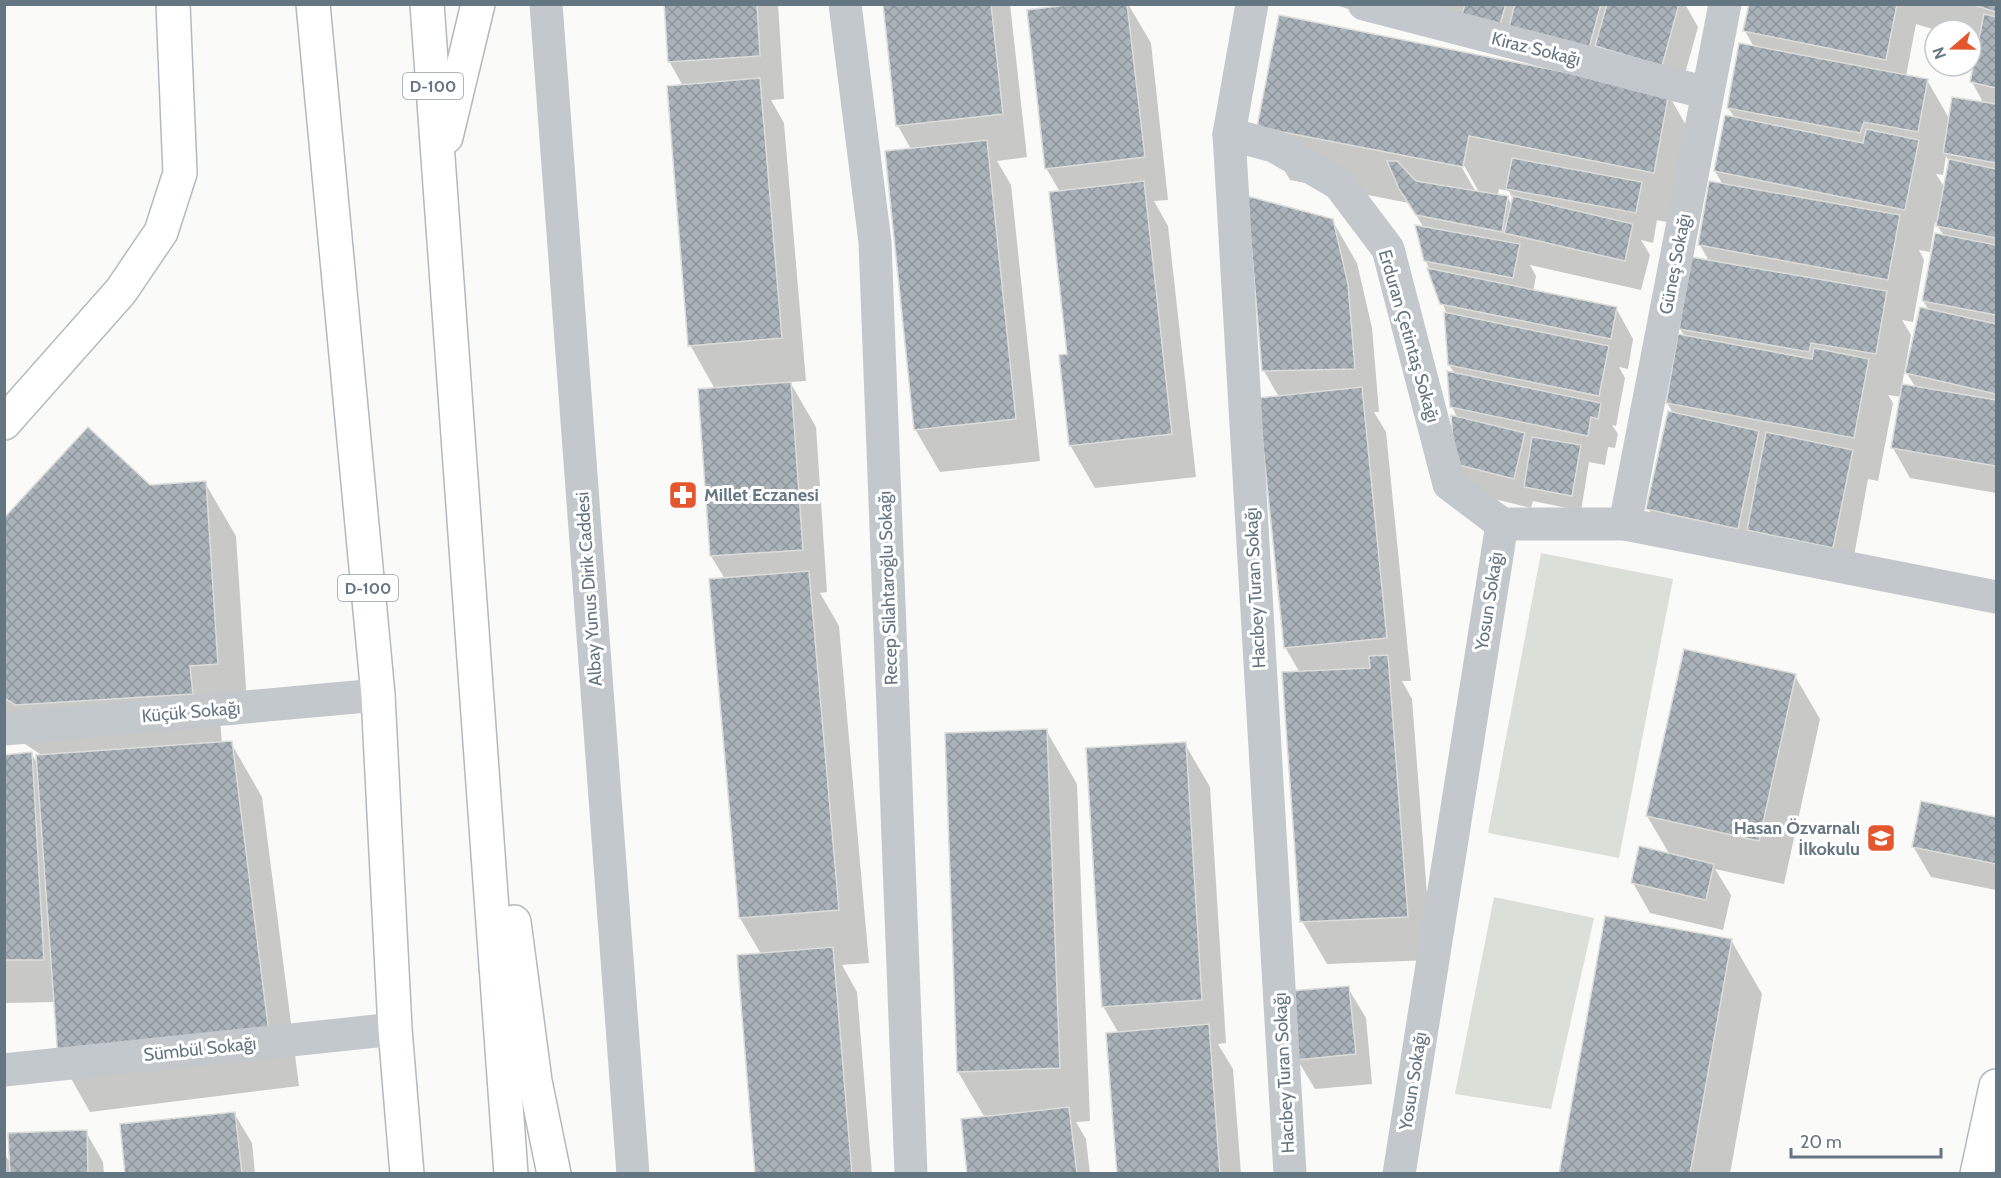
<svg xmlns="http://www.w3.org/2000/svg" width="2001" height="1178" font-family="Cabin,sans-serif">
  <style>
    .green { fill: #dadfd7 }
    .shadow { fill: #0003; fill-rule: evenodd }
    .building { fill: url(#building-cross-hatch); stroke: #dcdcda; stroke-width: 1.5 }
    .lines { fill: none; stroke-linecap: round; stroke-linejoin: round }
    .secondary-casing { stroke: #b3babf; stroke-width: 36 }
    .trunk-casing { stroke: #b4b9bd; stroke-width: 36 }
    .minor { stroke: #c3c8cc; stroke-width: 33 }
    .secondary { stroke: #fff; stroke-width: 33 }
    .trunk { stroke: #fff; stroke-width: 33 }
    .labels { text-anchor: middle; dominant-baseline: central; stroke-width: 6; stroke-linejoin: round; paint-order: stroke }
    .shield { fill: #fff; stroke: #939fa8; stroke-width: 1.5 }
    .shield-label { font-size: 16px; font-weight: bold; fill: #657683 }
    .street-label { font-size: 18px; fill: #657683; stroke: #fff }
    .poi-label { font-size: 18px; font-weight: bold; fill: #657683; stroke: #fff; text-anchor: start }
  </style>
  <defs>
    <pattern id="building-cross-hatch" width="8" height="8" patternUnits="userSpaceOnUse" patternTransform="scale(1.5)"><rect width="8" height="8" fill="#aab3b9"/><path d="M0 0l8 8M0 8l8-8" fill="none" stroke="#8e969c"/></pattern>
  </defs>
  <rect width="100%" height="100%" fill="#fafaf8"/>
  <g class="green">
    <polygon points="1541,553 1673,579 1619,858 1488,833"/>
    <polygon points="1494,897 1594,918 1551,1109 1455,1094"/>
  </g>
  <g class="shadow">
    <polygon points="666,4 778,4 784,99 771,100 784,123 806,381 790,382 816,427 827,592 820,593 839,626 869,963 842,965 857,992 872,1174 756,1174 761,954 740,918 710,581 725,579 711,556 715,389 690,345 683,86 669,61"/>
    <polygon points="884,4 1010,4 1027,157 997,161 1011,185 1040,461 940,472 915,429 911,149 898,126"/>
    <polygon points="1088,4 1128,4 1151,43 1168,200 1154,201 1168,226 1196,477 1095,488 1070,445 1069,355 1060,192 1046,168"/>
    <polygon points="1333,4 1353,4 1351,10"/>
    <path d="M1355,4H1685L1698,27L1679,95L1667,92L1699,148L1685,226L1657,220L1653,243L1641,240L1650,255L1641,290L1530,265L1536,276L1533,292L1616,308L1633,339L1628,369L1619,367L1625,378L1616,426L1612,425L1618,434L1615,448L1608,447L1605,465L1589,462L1581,511L1533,501L1531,508L1474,494L1456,464L1458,419L1452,407L1455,374L1449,365L1446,312L1426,261L1424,228L1409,203L1290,180L1259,126L1568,74ZM1461,160L1479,192H1476L1458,161ZM1499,189L1509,191L1513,199L1512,205L1507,197L1498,195Z"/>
    <path d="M1750,4H1996V493L1910,478L1893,448L1902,397L1888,395L1893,403L1878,481L1868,479L1850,578L1665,539L1648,508L1673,413L1667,403L1685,337L1680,329L1709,261L1700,245L1723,185L1715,171L1735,118L1728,108L1754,47L1745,31ZM1916,24L1936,30H1971V40L1980,42L1972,82L1984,104L1950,120L1927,80L1906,76ZM1946,156L1950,162L1945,188L1936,174L1943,175ZM1935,222L1944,236L1923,301L1929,310L1906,372L1916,388L1902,385L1911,335L1902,320L1913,322L1924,260L1919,250L1930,252Z"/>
    <polygon points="1332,220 1357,263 1372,328 1379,412 1374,412 1386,432 1411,681 1402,681 1412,699 1432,960 1327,964 1302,921 1300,673 1285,647 1279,397 1264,371"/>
    <polygon points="205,483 236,536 248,718 220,719 222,744 231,743 262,797 299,1086 90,1112 60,1059 56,1002 6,1003 4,1000 4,757 31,753 39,767 43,756 22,742 4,743 4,520 150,486"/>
    <polygon points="1795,676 1820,719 1784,884 1715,869 1731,895 1723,930 1650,913 1633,883 1670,855 1647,816"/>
    <polygon points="1046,730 1077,784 1090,1121 1076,1122 1086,1139 1090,1174 968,1174 985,1118 958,1072"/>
    <polygon points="1185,744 1210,787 1226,1043 1218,1044 1233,1069 1241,1174 1118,1174 1119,1034 1103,1006"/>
    <polygon points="1922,803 1996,818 1996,890 1931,877 1913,846"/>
    <polygon points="1731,940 1762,994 1730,1174 1561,1174"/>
    <polygon points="1348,988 1366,1018 1372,1084 1315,1089 1297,1059"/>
    <polygon points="234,1113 252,1143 255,1174 127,1174"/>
    <polygon points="86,1132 103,1162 104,1174 4,1174 4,1153 11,1164"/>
  </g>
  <g class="building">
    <polygon points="664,4 757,4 760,56 668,62"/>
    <polygon points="883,4 991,4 1003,114 896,126"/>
    <polygon points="1075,4 1127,4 1145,157 1045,169 1027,10"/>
    <polygon points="1465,4 1506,4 1499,28 1461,18"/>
    <polygon points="1515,4 1601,4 1588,52 1508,30"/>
    <polygon points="1607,4 1679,4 1662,66 1595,46"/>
    <polygon points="1749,4 1897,4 1886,60 1743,31"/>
    <polygon points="1971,4 1996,4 1996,12"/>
    <polygon points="1984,14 1996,17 1996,88 1970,82"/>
    <polygon points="1279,15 1669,93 1654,173 1469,136 1463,167 1257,127"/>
    <polygon points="1739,43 1928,79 1918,132 1864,122 1860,133 1727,108"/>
    <polygon points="760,78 782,338 688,346 667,86"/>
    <polygon points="1952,97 1996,104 1996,163 1943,153"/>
    <polygon points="1725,115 1863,143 1866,129 1919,140 1905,210 1714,171"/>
    <polygon points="987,140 1016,419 914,430 885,151"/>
    <polygon points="1512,158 1642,182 1636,213 1506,189"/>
    <polygon points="1949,159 1996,169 1996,238 1936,226"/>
    <polygon points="1387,161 1397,161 1416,181 1508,196 1502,232 1416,215 1399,189"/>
    <polygon points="1144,181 1172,434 1069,446 1059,355 1067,354 1049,192"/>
    <polygon points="1709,181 1900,215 1888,280 1698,245"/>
    <polygon points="1247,196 1333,219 1348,284 1355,369 1262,371"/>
    <polygon points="1513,196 1633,224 1625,261 1504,233"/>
    <polygon points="1415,225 1520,244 1513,278 1424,261"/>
    <polygon points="1935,233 1996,245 1996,315 1922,301"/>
    <polygon points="1691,257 1887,291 1876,354 1811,343 1809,352 1679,329"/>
    <polygon points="1427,268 1617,307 1611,339 1440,304"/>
    <polygon points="1920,307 1996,324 1996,394 1905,373"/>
    <polygon points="1444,312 1609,346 1599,396 1448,365"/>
    <polygon points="1678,334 1812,359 1814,348 1869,359 1854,438 1666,403"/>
    <polygon points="1447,371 1601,403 1598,419 1591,417 1588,436 1450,407"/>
    <polygon points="791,382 803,550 710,556 698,389"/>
    <polygon points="1902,384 1996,400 1996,466 1891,448"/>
    <polygon points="1362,387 1387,638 1284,648 1258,398"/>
    <polygon points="1668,411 1759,431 1738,529 1646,509"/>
    <polygon points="1451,415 1525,433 1514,479 1455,464"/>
    <polygon points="88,427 150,485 206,481 218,664 190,666 193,694 15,705 4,698 4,518"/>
    <polygon points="1766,432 1853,450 1833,548 1747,530"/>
    <polygon points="1532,437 1581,445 1572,496 1524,487"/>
    <polygon points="809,571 839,910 739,918 709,579"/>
    <polygon points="1684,649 1796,674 1759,841 1646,816"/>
    <polygon points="1388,655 1408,917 1300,922 1282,672 1370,668 1369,656"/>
    <polygon points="1047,729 1060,1068 957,1072 945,733"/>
    <polygon points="232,741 269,1033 58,1059 36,755"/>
    <polygon points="1186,742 1202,1000 1102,1007 1086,748"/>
    <polygon points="32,752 44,960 4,960 4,755"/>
    <polygon points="1921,801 1996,817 1996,864 1912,847"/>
    <polygon points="1639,846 1714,864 1706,900 1631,883"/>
    <polygon points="1605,916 1732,939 1690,1174 1559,1174"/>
    <polygon points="833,947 852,1174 755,1174 737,955"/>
    <polygon points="1349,986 1356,1054 1296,1060 1290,991"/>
    <polygon points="1209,1024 1220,1174 1117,1174 1106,1033"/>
    <polygon points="1069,1107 1077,1174 967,1174 961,1119"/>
    <polygon points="235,1112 242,1174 125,1174 120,1124"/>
    <polygon points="87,1130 88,1174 10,1174 8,1133"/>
  </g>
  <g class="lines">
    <g class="secondary-casing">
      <g id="secondary">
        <polyline points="4,423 121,291 161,232 180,173 173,4"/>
        <polyline points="1977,1174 1996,1086"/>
      </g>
    </g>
    <g class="trunk-casing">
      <g id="trunk">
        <polyline points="313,4 378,695 395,1029 407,1174"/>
        <polyline points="427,4 511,1174"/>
        <polyline points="446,137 478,4"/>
        <polyline points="514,922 535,1081 554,1174"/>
      </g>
    </g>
    <g class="minor">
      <polyline points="546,4 633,1174"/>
      <polyline points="845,4 875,242 911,1174"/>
      <polyline points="1252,4 1229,134 1290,1174"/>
      <polyline points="1364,4 1707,93"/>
      <polyline points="1229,134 1274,146 1339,184 1388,249 1449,484 1502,524"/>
      <polyline points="1502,524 1625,524 1996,597"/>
      <polyline points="1625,524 1725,4"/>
      <polyline points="4,729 378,695"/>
      <polyline points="4,1070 395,1029"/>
      <polyline points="1399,1174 1502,524"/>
    </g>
    <use href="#secondary" class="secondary"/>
    <use href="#trunk" class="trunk"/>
  </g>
  <defs>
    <g id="pharmacy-square" transform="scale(1.5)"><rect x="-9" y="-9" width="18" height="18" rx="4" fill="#e4572e" stroke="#fff"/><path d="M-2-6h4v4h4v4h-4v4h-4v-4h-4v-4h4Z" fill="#fff"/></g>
    <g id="school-square" transform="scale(1.5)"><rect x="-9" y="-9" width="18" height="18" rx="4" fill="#e4572e" stroke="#fff"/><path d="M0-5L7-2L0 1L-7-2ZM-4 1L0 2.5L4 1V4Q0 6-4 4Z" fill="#fff"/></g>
  </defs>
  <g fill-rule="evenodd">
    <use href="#pharmacy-square" x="683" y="495"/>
    <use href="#school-square" x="1881" y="838"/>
  </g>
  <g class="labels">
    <g class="shield">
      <rect x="403" y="73" width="60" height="26" rx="4.5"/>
      <rect x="338" y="575" width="60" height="26" rx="4.5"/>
    </g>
    <g class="shield-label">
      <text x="433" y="86">D-100</text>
      <text x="368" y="588">D-100</text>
    </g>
    <g class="street-label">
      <text transform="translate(1536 49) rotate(14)">Kiraz Sokağı</text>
      <text transform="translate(1675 264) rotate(-79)">Güneş Sokağı</text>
      <text transform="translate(1409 336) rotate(74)">Erduran Çetintaş Sokağı</text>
      <text transform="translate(888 588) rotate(-92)">Recep Silahtaroğlu Sokağı</text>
      <text transform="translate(1255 588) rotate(-93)">Hacıbey Turan Sokağı</text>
      <text transform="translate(589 589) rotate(-94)">Albay Yunus Dirik Caddesi</text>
      <text transform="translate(1489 601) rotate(-81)">Yosun Sokağı</text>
      <text transform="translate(191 712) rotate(-5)">Küçük Sokağı</text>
      <text transform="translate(200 1049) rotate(-6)">Sümbül Sokağı</text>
      <text transform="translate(1284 1073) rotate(-93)">Hacıbey Turan Sokağı</text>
      <text transform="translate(1413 1081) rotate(-81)">Yosun Sokağı</text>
    </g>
    <g class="poi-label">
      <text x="704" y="495">Millet Eczanesi</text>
      <text x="1860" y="828" text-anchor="end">Hasan Özvarnalı<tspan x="1860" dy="21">İlkokulu</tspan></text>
    </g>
  </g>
  <rect width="2001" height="1178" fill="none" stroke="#657683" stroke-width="12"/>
  <g transform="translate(1953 48) rotate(250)"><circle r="28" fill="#ffffff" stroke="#c1c8cd" stroke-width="1.5"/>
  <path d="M0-4.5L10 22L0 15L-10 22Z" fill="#e4572e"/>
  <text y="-9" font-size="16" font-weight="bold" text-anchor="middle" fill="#657683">N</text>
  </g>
  <path d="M1791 1148v9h150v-9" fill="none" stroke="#657683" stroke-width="3"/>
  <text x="1800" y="1148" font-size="18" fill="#657683" stroke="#ffffff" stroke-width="4.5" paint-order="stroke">20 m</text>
</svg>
